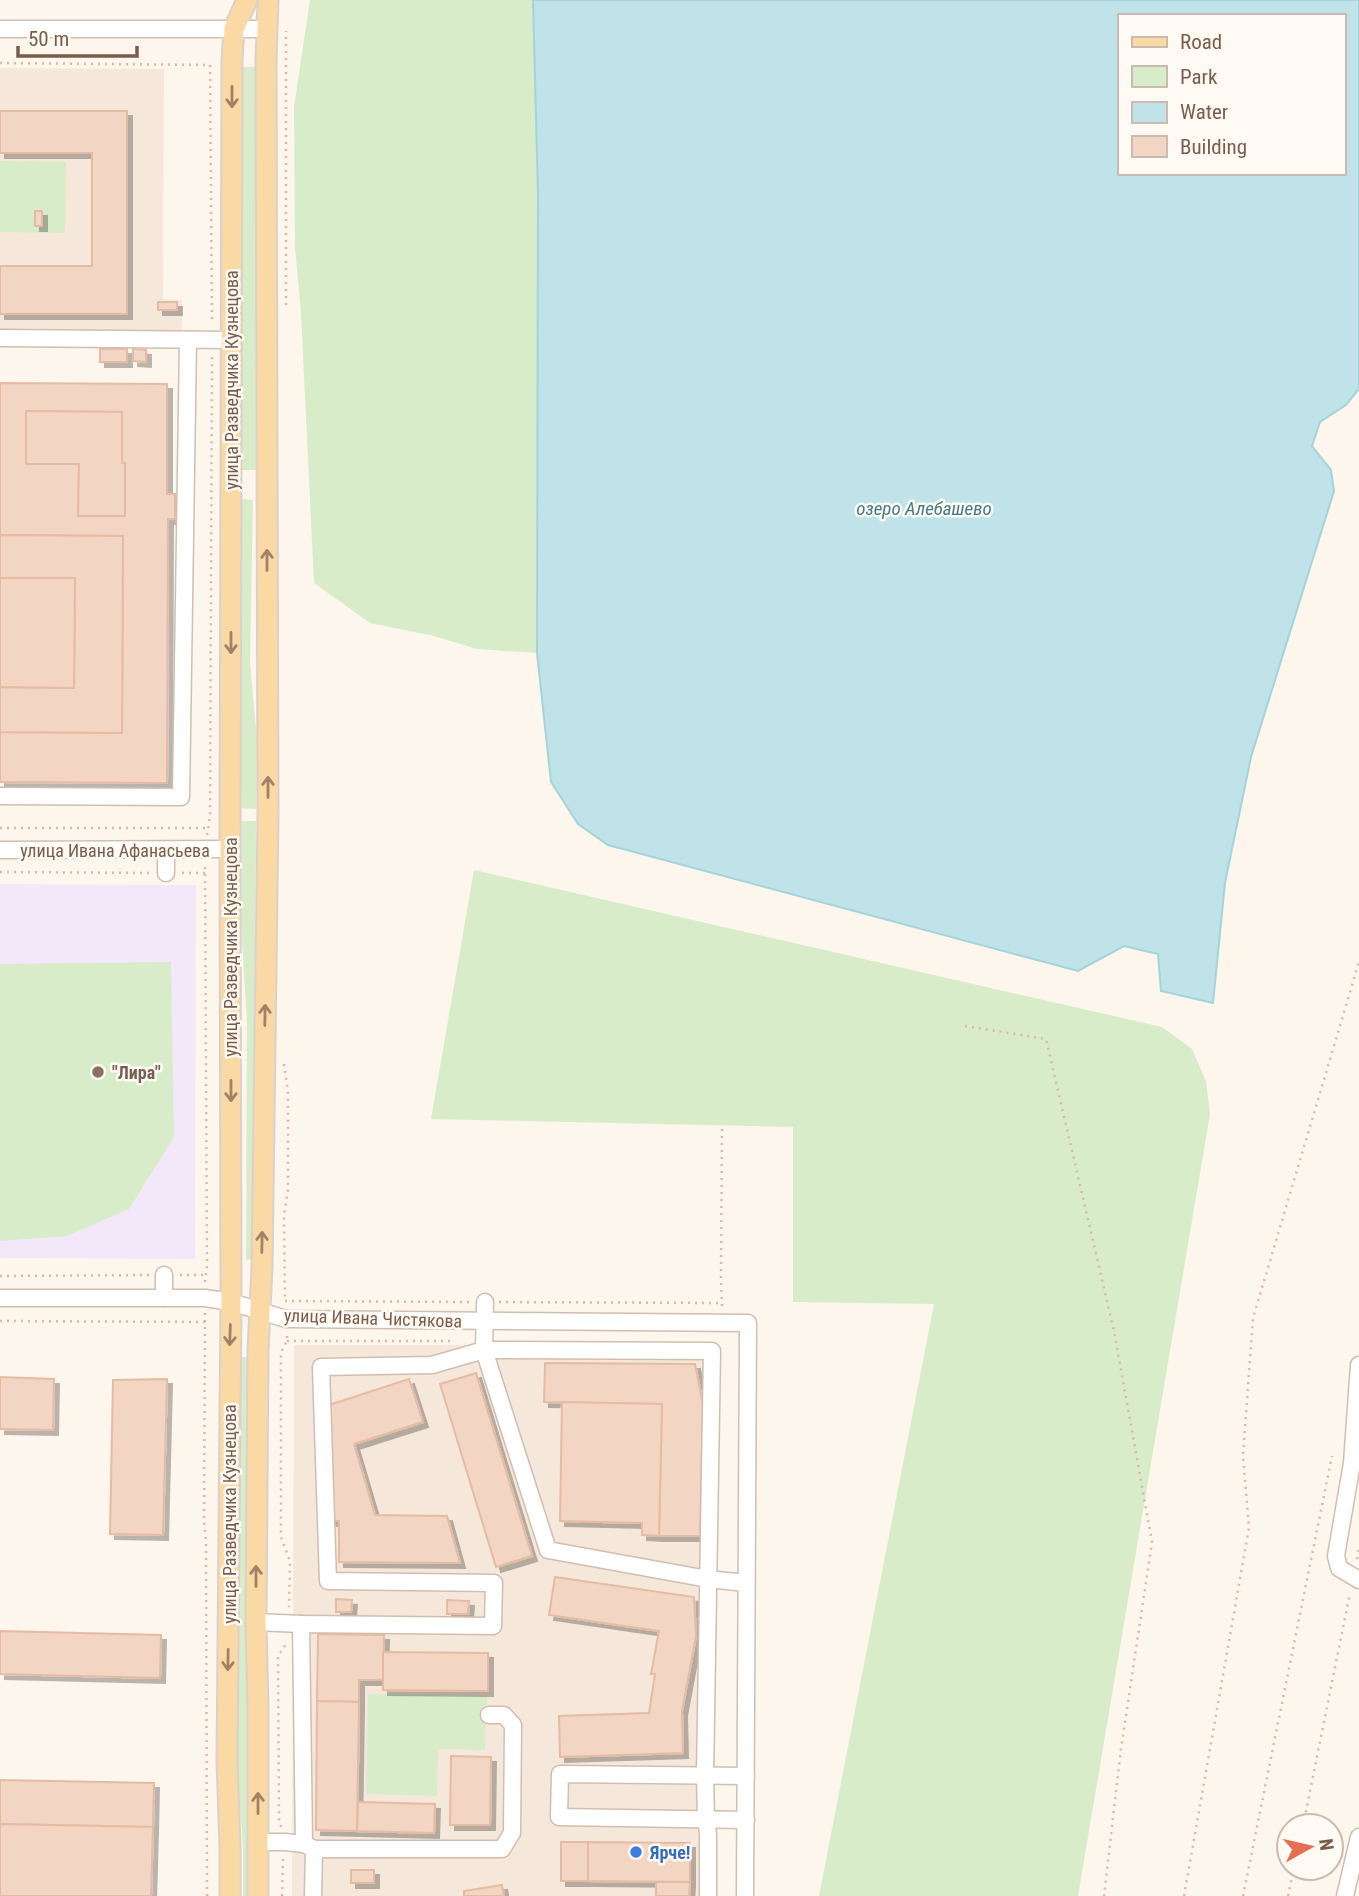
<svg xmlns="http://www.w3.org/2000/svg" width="1359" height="1896" font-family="'Roboto Condensed',sans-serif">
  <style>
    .residential { fill: #f5e8da }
    .education { fill: #f3e8fa }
    .green { fill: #d8ecc9 }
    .water { fill: #bfe3e8; stroke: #a5d3da; stroke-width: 2; fill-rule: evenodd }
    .building { fill: #f3d5c3; stroke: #e6bba3; stroke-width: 2; fill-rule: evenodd; filter: url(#shadow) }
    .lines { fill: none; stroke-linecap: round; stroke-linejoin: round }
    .minor-casing { stroke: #d1beb0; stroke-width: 19 }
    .major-casing { stroke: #dad1cd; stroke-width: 23 }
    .path { stroke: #d9b8a5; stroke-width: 2.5; stroke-dasharray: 2 5; stroke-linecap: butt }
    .minor { stroke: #fff; stroke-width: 16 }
    .major { stroke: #fbd9a5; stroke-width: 19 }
    .oneway { stroke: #a18267 }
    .education-dot { fill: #8d6e63; stroke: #fffaf3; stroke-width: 2.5 }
    .shop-dot { fill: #3f7fe0; stroke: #fffaf3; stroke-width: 2.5 }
    .labels { text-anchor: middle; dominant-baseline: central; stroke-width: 5; stroke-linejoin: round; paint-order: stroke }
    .street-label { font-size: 18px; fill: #7a5c4d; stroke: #fffaf3 }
    .education-label { font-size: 18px; font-weight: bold; fill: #785e54; stroke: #fffaf3; text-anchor: start }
    .shop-label { font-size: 18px; font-weight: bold; fill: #366cbe; stroke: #fffaf3; text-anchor: start }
    .water-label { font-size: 19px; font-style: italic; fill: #437c86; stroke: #fffaf3 }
  </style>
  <defs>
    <filter id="shadow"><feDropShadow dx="5" dy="5" stdDeviation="0" flood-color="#0004"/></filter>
  </defs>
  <rect width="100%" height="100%" fill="#fdf6ec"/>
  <g class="residential">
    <polygon points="0,68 164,69 163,299 182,300 182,335 0,333"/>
    <polygon points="294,1345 719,1345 714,1896 292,1896"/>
  </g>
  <polygon class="education" points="0,884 196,885 195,1259 0,1258"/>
  <g class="green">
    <polygon points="310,0 533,0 538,194 537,653 477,649 434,636 370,623 314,583 301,313 295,248 294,107"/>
    <polygon points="241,67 255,67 256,470 242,470"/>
    <polygon points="0,161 66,162 65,233 0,232"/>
    <polygon points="242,499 253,500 250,662 257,740 256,809 240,808"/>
    <polygon points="241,821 256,821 253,1259 246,1260 247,1022 240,907"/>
    <polygon points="474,870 1162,1027 1192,1049 1206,1081 1210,1114 1078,1896 819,1896 934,1304 793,1302 793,1127 431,1119"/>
    <polygon points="171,962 174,1137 129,1209 67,1236 0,1241 0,964"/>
    <polygon points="238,1357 248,1357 245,1594 251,1694 251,1896 243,1896 243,1846 235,1741"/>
    <polygon points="368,1694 487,1696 485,1750 438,1749 437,1796 366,1794"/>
  </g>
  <path class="water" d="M533,0H1359V389L1346,405L1320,422L1312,446L1331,470L1334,491L1251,757L1225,883L1213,1003L1161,991L1158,954L1124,946L1078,971L608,845L578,824L551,782L537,653L538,194ZM1119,16H1343V173H1119Z"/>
  <g class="building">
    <polygon points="0,111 127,111 127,314 0,314 0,266 92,266 92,153 0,153"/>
    <rect x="35" y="211" width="7" height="15"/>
    <rect x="158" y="302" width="19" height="8"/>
    <rect x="100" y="349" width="27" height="13"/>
    <polygon points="133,349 146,350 146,362 133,361"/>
    <path d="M0,383L167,384V494H175V519H168L167,783L0,782V732L122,733L123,536L0,535ZM26,411L122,412V463H125V516H78L79,464H26Z"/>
    <polygon points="26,411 122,412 122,463 125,463 125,516 78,516 79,464 26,464"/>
    <polygon points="0,535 123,536 122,733 0,732 0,687 74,688 75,578 0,578"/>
    <polygon points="0,578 75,578 74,688 0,687"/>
    <polygon points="545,1363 695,1364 703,1404 700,1536 659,1536 662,1404 544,1402"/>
    <polygon points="476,1373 532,1556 496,1567 440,1384"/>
    <polygon points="0,1377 54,1379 53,1430 0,1429"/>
    <polygon points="167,1379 163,1535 110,1534 113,1380"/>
    <polygon points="409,1379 423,1422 354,1444 375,1515 447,1516 460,1563 339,1562 339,1521 329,1521 329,1405"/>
    <polygon points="562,1402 662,1404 659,1536 642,1535 642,1523 560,1521"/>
    <polygon points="555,1577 694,1597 696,1636 682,1711 683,1753 560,1757 559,1716 649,1713 655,1674 651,1674 659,1631 549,1615"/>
    <polygon points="336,1599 352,1600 351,1612 336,1612"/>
    <polygon points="447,1600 469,1601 468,1614 447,1614"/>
    <polygon points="0,1631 161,1635 160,1678 0,1674"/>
    <polygon points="318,1634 384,1635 383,1680 359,1680 359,1702 317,1701"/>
    <polygon points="383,1652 488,1653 488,1691 383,1690"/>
    <polygon points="317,1701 359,1702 357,1831 316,1830"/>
    <polygon points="451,1756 491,1757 490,1825 450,1825"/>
    <polygon points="0,1780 154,1783 153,1827 0,1824"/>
    <polygon points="358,1802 435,1804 434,1833 357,1831"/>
    <polygon points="0,1824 153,1827 151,1896 0,1896"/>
    <rect x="561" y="1842" width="27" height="39"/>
    <polygon points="588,1842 690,1843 690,1882 588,1881"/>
    <rect x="351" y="1870" width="23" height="13"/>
    <polygon points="656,1882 690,1882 689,1896 656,1896"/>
    <polygon points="502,1885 504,1896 464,1896 464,1891"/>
  </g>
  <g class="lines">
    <g class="minor-casing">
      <g id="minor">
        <polyline points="0,29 266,29"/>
        <polyline points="0,338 231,340"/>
        <polyline points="0,796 181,797 188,340"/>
        <polyline points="0,850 230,849"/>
        <polyline points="166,873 166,850"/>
        <polyline points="164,1275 164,1298"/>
        <polyline points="0,1298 205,1298 231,1302 286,1319 748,1323 745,1896"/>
        <polyline points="1359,1365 1352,1463 1336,1556 1339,1568 1359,1580"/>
        <polyline points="256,1622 301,1624"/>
        <polyline points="746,1820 559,1817 560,1774 746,1776"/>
        <polyline points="258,1842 285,1842 304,1844"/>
        <polyline points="314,1849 304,1844 301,1624 493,1626 494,1583 328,1581 321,1367 432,1365 484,1350 485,1302"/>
        <polyline points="313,1896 314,1849 502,1849 512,1833 513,1725 504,1715 489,1715"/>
        <polyline points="708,1896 708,1834 706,1819 705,1775 712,1351 484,1350 548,1550 708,1579 746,1583"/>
        <polyline points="1345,1896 1359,1837"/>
      </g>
    </g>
    <g class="major-casing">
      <g id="major">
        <polyline points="230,1896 230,1846 227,1761 231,1302 230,849 232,60 234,29 247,0"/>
        <polyline points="258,1896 258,1709 256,1622 258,1351 262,1267 268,816 266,61 268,0"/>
      </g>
    </g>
    <g class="path">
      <polyline points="0,63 210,65"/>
      <polyline points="210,65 212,324"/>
      <polyline points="286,305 286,31"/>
      <polyline points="0,828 207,828"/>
      <polyline points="207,835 210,816 212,355"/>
      <polyline points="0,872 151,873"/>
      <polyline points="182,873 205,873"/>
      <polyline points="965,1026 1046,1039 1114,1331 1152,1542 1121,1749 1104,1896"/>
      <polyline points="284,1064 288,1093 288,1190 284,1215 285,1301"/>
      <polyline points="180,1275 205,1275"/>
      <polyline points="0,1276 149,1275"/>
      <polyline points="205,1282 207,1266 205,866"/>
      <polyline points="285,1301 471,1302"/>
      <polyline points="499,1302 722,1303"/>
      <polyline points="722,1306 721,1280 722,1127"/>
      <polyline points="205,1313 204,1520 206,1541 207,1896"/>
      <polyline points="0,1321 205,1322"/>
      <polyline points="287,1336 287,1341 281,1352 281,1537 290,1561 289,1607"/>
      <polyline points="287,1341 455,1341"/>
      <polyline points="1357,1559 1359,1548"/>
      <polyline points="1303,1826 1350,1593"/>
      <polyline points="281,1827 279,1819 278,1656 286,1644"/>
      <polyline points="282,1896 283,1858"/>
      <polyline points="1184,1896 1249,1528 1243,1456 1253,1318 1359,962"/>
      <polyline points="1243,1896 1332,1456"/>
      <polyline points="1288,1896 1294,1868"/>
    </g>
    <use href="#minor" class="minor"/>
    <use href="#major" class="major"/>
  </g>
  <defs><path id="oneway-shaft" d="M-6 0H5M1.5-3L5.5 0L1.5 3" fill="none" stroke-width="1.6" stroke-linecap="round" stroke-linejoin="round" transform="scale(1.75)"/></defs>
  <g class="oneway">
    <use href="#oneway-shaft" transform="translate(232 97) rotate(90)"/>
    <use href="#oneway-shaft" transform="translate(267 560) rotate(-90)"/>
    <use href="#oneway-shaft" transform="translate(231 643) rotate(90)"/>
    <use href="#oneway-shaft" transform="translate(268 787) rotate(-90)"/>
    <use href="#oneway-shaft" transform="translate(265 1015) rotate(-89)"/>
    <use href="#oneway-shaft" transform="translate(231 1091) rotate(90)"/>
    <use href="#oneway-shaft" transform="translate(262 1242) rotate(-89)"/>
    <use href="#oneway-shaft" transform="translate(230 1335) rotate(92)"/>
    <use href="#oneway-shaft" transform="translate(256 1576) rotate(-90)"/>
    <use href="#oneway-shaft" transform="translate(228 1660) rotate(91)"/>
    <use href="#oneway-shaft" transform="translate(258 1803) rotate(-90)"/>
  </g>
  <circle class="education-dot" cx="98" cy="1072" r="7"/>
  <circle class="shop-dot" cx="636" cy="1852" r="7"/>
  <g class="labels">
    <g class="street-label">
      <text transform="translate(231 380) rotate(-90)">улица Разведчика Кузнецова</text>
      <text x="115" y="850">улица Ивана Афанасьева</text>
      <text transform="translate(230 947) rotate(-90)">улица Разведчика Кузнецова</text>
      <text transform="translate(373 1318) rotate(2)">улица Ивана Чистякова</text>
      <text transform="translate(229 1514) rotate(-90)">улица Разведчика Кузнецова</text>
    </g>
    <g class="education-label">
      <text x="112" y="1072">"Лира"</text>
    </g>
    <g class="shop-label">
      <text x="650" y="1852">Ярче!</text>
    </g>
    <g class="water-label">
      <text x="924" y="508">озеро Алебашево</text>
    </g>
  </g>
  <rect x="1118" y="14" width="228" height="161" fill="#fffaf3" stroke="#cabbb1" stroke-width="2"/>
  <rect x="1132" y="37" width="35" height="10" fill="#fbd9a5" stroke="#cabbb1" stroke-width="2"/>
  <text x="1180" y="49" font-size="21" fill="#7a5c4d">Road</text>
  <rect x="1132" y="66" width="35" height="21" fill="#d8ecc9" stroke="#cabbb1" stroke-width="2"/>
  <text x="1180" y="84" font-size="21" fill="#7a5c4d">Park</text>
  <rect x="1132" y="102" width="35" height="21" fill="#bfe3e8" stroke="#cabbb1" stroke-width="2"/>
  <text x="1180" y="119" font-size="21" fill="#7a5c4d">Water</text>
  <rect x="1132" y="136" width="35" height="21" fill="#f3d5c3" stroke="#cabbb1" stroke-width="2"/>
  <text x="1180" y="154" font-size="21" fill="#7a5c4d">Building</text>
  <g transform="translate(1310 1847) rotate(82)"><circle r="33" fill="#fffaf3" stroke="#cabbb1" stroke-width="2"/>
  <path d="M0-5L12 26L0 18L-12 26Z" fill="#e76f51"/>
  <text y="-10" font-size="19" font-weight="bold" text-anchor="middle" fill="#7a5c4d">N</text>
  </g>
  <path d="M18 46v10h119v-10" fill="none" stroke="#7a5c4d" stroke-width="3.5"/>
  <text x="28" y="46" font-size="21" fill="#7a5c4d" stroke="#fffaf3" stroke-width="5" paint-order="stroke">50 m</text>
</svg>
